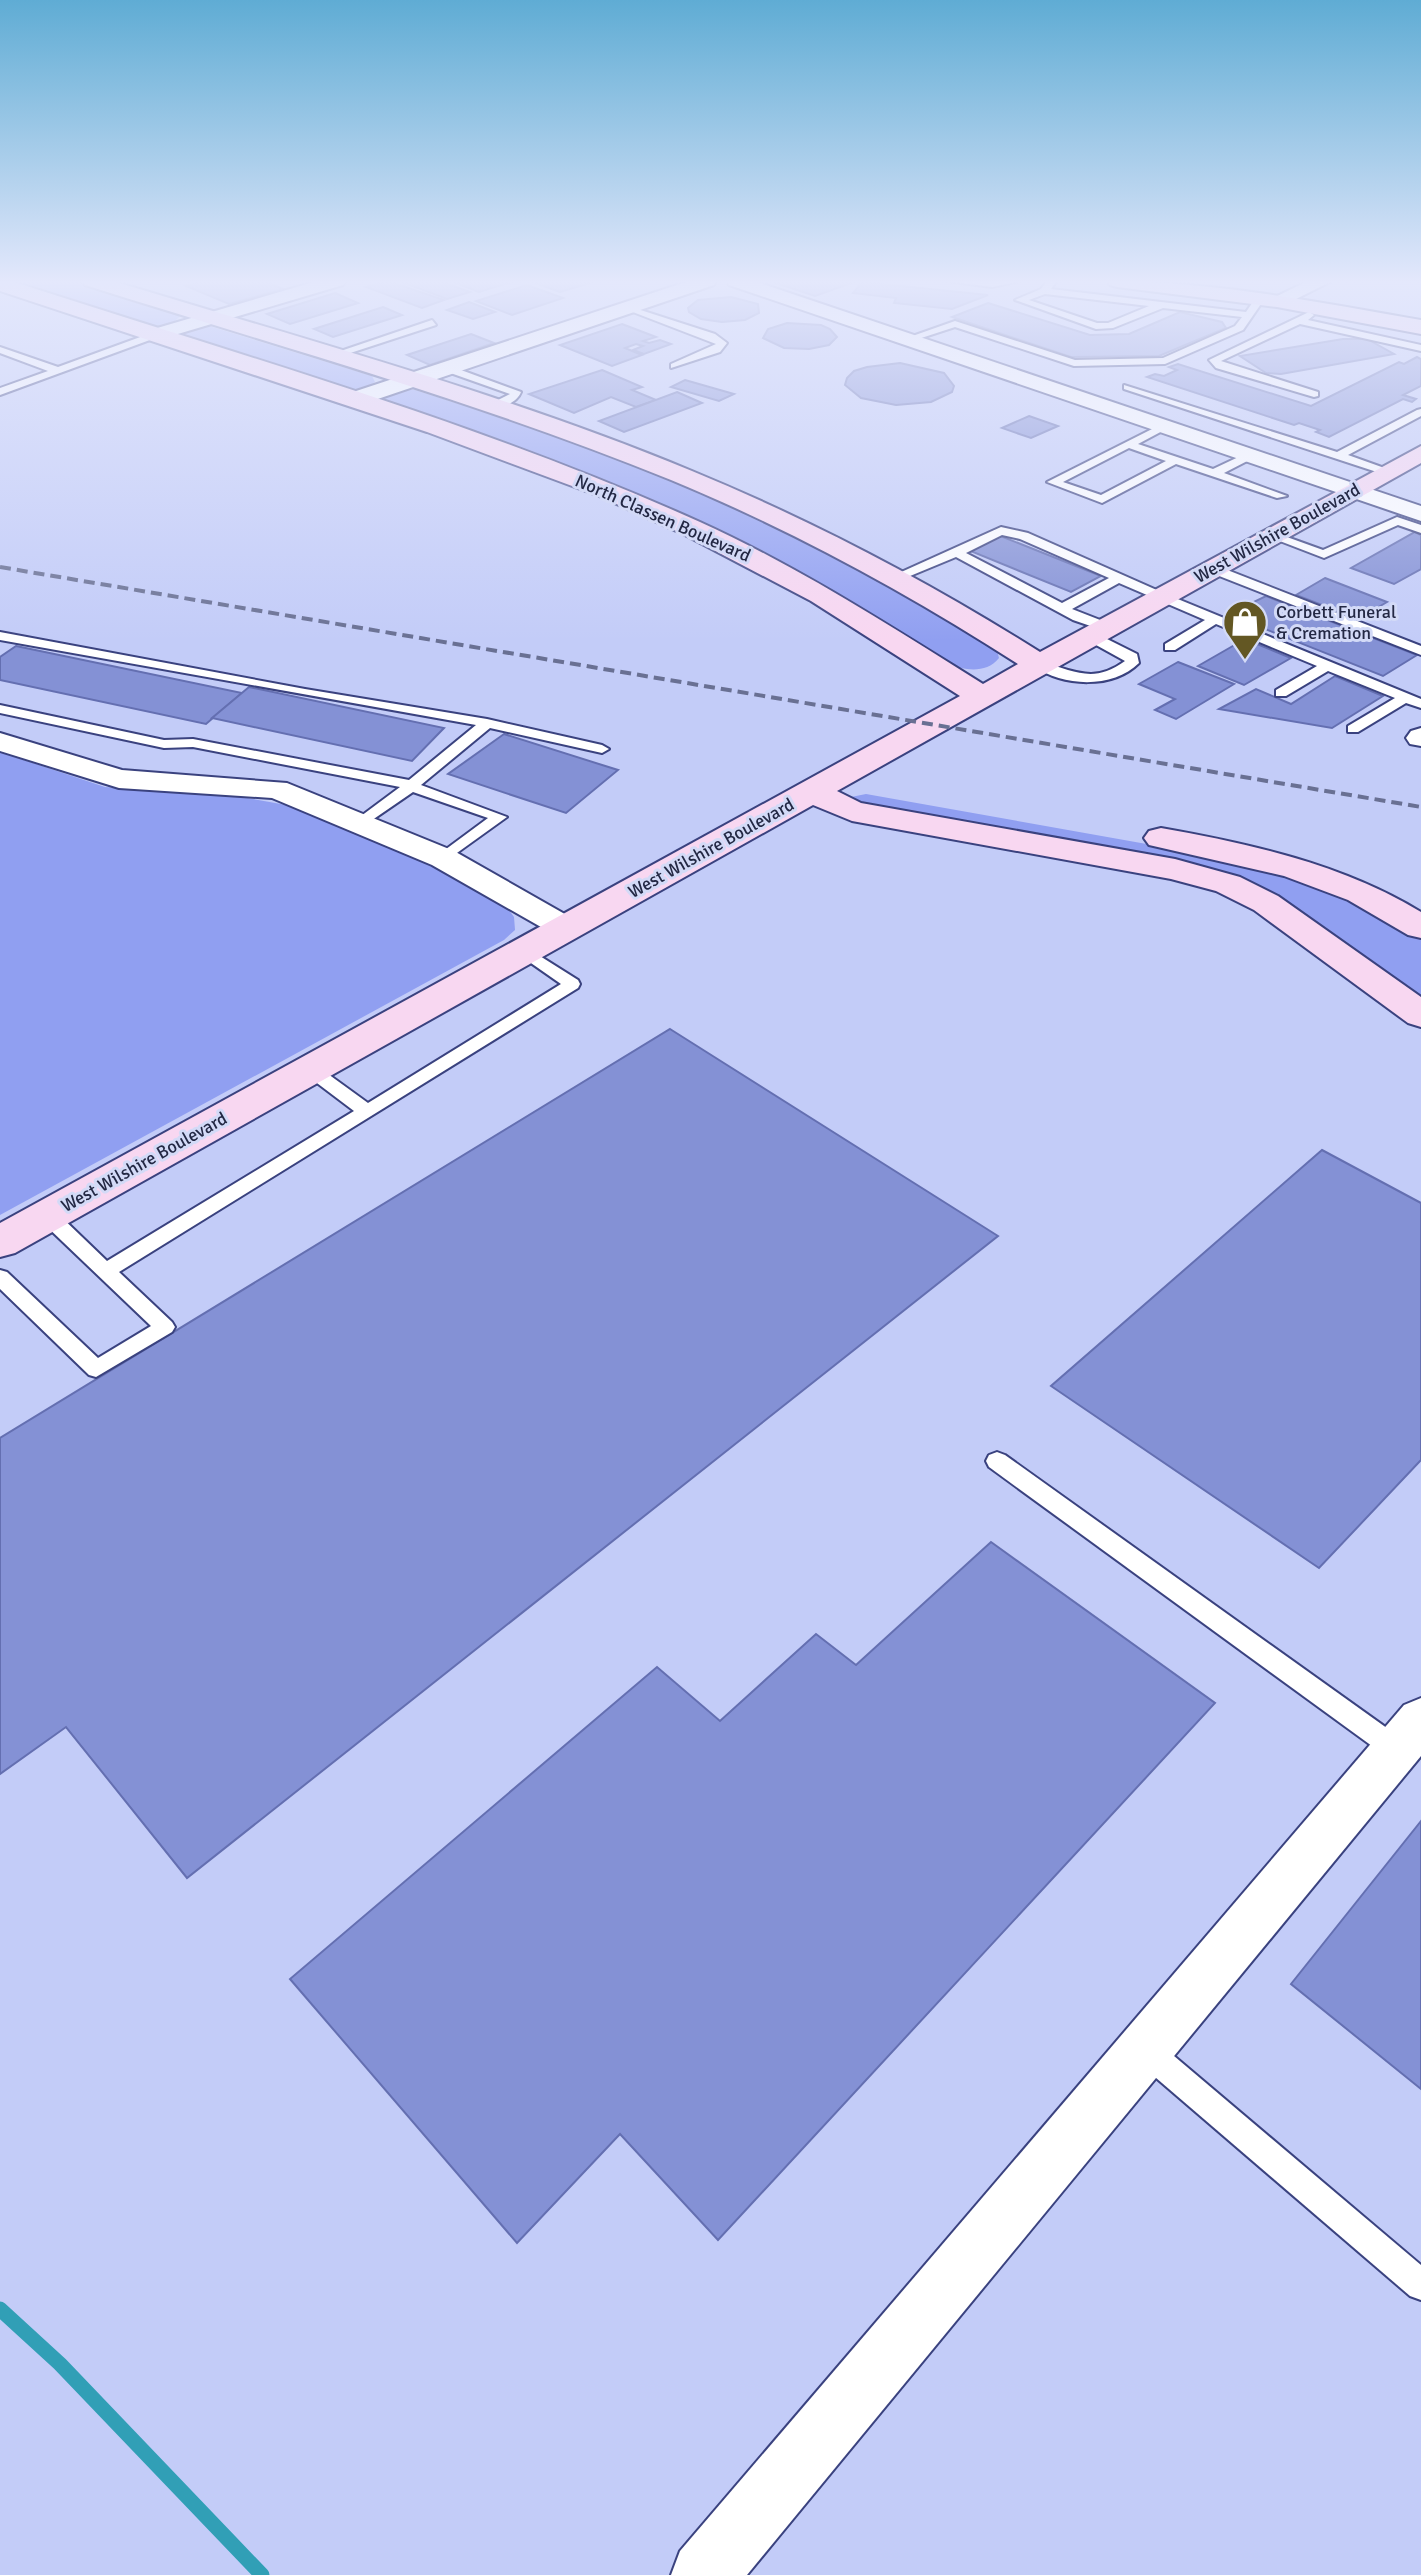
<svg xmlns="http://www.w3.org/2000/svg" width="1421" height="2575" font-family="Signika,sans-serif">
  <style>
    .green { fill: #909ff1 }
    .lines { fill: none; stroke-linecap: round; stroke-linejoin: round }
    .stream { stroke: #319fb6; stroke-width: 15 }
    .building { fill: #8491d5; stroke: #646fb1; stroke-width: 2 }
    .lane-casing { stroke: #3a427f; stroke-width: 4 }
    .street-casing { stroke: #3a427f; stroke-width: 4 }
    .secondary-casing { stroke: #3a427f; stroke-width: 4 }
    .lane { fill: #fff; fill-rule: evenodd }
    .street { fill: #fff; fill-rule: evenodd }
    .secondary { fill: #f8d7f1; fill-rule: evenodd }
    .rail { stroke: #697093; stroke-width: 4; stroke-dasharray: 11 6; stroke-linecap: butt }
    .labels { text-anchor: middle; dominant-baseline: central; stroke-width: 6; stroke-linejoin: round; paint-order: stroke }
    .far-street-label { font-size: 18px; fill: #232844; stroke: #d3daf7 }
    .far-poi-label { font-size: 18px; fill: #232844; stroke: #d3daf7; text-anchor: start }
  </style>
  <rect width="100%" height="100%" fill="#c3ccf8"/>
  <g class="green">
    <polygon points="3,281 74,281 180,316 172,324 148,327"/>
    <polygon points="206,325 372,376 375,382 363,390 352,391 179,337 179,333"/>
    <path d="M403,389L415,390C480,411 547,430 611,455C748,509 872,574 997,651L999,658C986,674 966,670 948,665L851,605L378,400L379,396Z"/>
    <polygon points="0,752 105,787 230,795 309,809 408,848 509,910 514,917 515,930 504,940 0,1215"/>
    <polygon points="866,794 1242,861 1366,903 1421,938 1421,1004 1228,875 1207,867 859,804 851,797"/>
  </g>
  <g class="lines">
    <polyline class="stream" points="0,2309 60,2364 262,2575"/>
  </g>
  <g class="building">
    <polygon points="204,281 264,281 283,289 229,304 186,286"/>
    <polygon points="388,281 444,300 422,308 366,287"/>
    <polygon points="399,281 440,281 470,292 447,299"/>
    <polygon points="451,281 515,281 479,292"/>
    <polygon points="530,281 596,281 560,292"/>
    <polygon points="770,281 857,281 815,296"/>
    <polygon points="862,282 988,295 952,309 894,303 896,298 853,293"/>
    <polygon points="527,285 563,298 512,315 476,301"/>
    <polygon points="335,293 358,303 290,324 267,314"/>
    <polygon points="731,297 758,304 759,313 745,320 722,322 701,319 689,312 688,308 698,300"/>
    <polygon points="469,302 495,312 473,319 447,310"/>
    <polygon points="988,303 1090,335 1129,334 1180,312 1222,322 1226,328 1159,356 1071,357 952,317"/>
    <polygon points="383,307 402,315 333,337 314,329"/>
    <polygon points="787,323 821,325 830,329 837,337 829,345 809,349 784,348 763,338 768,329"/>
    <polygon points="622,324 656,337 643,341 649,343 660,340 671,344 644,354 633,350 643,346 636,344 625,348 642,355 612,366 560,345"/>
    <polygon points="471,334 494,343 430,365 407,355"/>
    <polygon points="1343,339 1367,339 1394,354 1281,374 1266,373 1240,356"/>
    <polygon points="1417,357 1421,359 1421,386 1403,395 1416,399 1412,402 1403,399 1329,437 1316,432 1320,430 1299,423 1294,425 1147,377 1155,374 1164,376 1177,370 1169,367 1178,364 1311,406 1399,362 1404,364"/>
    <polygon points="900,363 944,373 954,386 952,392 931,402 896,405 861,398 845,385 847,378 854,371 867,367"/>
    <polygon points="602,370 642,387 632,390 656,400 636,407 611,397 574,413 529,394"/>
    <polygon points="685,380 734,394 719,401 671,387"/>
    <polygon points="677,392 702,403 624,432 599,421"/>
    <polygon points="1029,416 1058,426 1031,438 1002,428"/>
    <polygon points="1415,532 1421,535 1421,569 1394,584 1351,568"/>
    <polygon points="998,535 1101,576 1071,592 968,550"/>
    <polygon points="1325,578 1387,602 1358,619 1296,595"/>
    <polygon points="1266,596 1417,655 1383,676 1240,619 1252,612 1241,608"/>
    <polygon points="1245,639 1291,658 1244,685 1198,666"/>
    <polygon points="16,646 242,693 206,724 0,680 0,657"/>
    <polygon points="1178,662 1234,684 1176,719 1155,710 1175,699 1139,684"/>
    <polygon points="1335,676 1383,696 1332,728 1219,709 1256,689 1291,704"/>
    <polygon points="249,687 444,728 412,761 212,718"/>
    <polygon points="504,734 618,770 566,813 448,774"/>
    <polygon points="670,1029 998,1236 187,1878 66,1727 0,1774 0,1438"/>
    <polygon points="1322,1150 1421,1203 1421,1460 1319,1568 1051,1386"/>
    <polygon points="991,1542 1215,1703 718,2240 620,2134 517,2243 290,1979 657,1667 720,1721 816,1634 856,1665"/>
    <polygon points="1421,1821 1421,2089 1291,1984"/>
  </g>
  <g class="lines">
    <g class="lane-casing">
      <g id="lane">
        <polygon points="946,281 1020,281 992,287"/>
        <path d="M1047,281H1057L1051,289L1246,312L1257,296L1265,298L1243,330L1165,364L1074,366L955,327L909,342L904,339L955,321L1075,360L1163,358L1235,326L1242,317L1163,308L1113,328L1096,329L1015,300L1041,289ZM1045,294L1149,306L1108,323H1097L1029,300Z"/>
        <polygon points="625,305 715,334 727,343 720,352 671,368 671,364 716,344 625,309"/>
        <polygon points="1309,312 1314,315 1308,320 1421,345 1421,351 1300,324 1221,361 1318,392 1318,396 1314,397 1216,368 1209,360"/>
        <polygon points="432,320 436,325 335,358 326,356"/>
        <polygon points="154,332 159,335 158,337 0,395 0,388 48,371 0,353 0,347 58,367"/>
        <path d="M442,366H450L521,392C517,403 499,410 488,409V405L510,394L442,370Z"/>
        <polygon points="1124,385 1337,452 1417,410 1421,409 1421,416 1348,455 1390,470 1390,474 1386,475 1124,389"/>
        <path d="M1164,423L1169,426L1168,428L1138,444L1213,469L1247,453H1255V457L1224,473L1287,496L1277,498L1176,464L1102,503L1047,482ZM1129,448L1166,461L1101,495L1063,482Z"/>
        <polygon points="1397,517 1421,525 1421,533 1398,525 1324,558 1267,536 1273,532 1323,550"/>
        <path d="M1001,527L1028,533L1168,595L1421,699V708L1406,703L1358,732H1348V726L1395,698L1328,671L1286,696H1276V690L1317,666L1216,624L1175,650H1165V644L1205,620L1119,583L1072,609L1113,625L1115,628L1108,632L1073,620L956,557L898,581L888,578ZM1002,535L1020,539L1109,578L1062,603L966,553Z"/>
        <polygon points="1209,566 1217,566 1421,646 1421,655 1209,572"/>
        <polygon points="0,632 305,689 487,719 602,745 609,749 602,753 490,728 421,785 507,817 443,863 435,858 438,855 488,818 413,792 362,827 354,822 357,819 400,787 193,747 164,748 0,713 0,705 164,740 193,739 409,780 476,725 0,640"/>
        <path d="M1087,634H1097L1137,654L1139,663C1113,689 1063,687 1034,666L1041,662C1076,671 1093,684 1125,661L1087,640Z"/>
        <polygon points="524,946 578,980 580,984 578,988 119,1272 172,1322 175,1327 172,1332 96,1377 89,1375 0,1289 0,1270 7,1272 98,1358 151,1326 41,1221 38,1216 41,1211 55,1211 107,1261 354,1111 305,1074 302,1070 305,1066 317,1066 368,1103 561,984 518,954 516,951"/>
        <polygon points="997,1452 1005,1455 1405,1741 1408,1749 1405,1757 1396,1760 1387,1757 989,1467 986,1461 989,1455"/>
        <polygon points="1144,2035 1154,2039 1421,2265 1421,2300 1410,2296 1134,2059 1130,2049 1134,2039"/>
      </g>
    </g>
    <g class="street-casing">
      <g id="street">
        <polygon points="317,281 345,281 343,285 161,339 154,341 144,335 147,331"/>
        <polygon points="689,281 716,281 714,285 360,405 352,406 341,400 344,395"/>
        <polygon points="727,281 754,281 1421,506 1421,521 729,285"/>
        <polygon points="1308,281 1332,281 1284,305 1270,305 1267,301"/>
        <polygon points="1421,728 1421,746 1410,744 1406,738 1411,731"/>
        <polygon points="0,733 122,770 287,783 454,851 577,921 582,928 577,935 566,938 555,935 432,865 272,798 119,788 0,751"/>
        <polygon points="1421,1698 1421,1756 747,2575 671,2575 680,2551 1404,1705"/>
      </g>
    </g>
    <g class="secondary-casing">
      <g id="secondary">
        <path d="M0,281H11C242,356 478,422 700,522C799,567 890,626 983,684L1018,664C908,593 792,530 671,480C480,402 281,347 85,285L82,281H113C306,340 504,393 692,471C813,521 929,582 1040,652L1421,446V463L837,791L861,803L1175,859L1240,877L1278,896L1421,997V1027L1408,1023L1254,910L1216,891L1171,879L852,821L813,805L15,1253L0,1257V1223L960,696L811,601L685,535L599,496L427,432L0,291Z"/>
        <path d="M1107,281C1213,281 1317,302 1421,320V334L1277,307L1117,287L1110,285Z"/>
        <path d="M1161,828C1251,844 1342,864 1421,912V938L1408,935L1348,900L1284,876L1149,845L1144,838L1149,831Z"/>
      </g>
    </g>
    <use href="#lane" class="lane"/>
    <use href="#street" class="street"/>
    <use href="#secondary" class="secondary"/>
    <polyline class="rail" points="0,567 1421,807"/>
  </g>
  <linearGradient id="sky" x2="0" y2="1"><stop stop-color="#5facd4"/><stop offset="0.44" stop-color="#e4e8fc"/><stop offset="1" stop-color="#e4e8fc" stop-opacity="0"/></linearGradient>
  <rect width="1421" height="641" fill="url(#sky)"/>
  <defs>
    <g id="shop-pin" transform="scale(2.3)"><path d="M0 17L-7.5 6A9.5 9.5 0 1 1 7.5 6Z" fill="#635723" stroke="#d3daf7"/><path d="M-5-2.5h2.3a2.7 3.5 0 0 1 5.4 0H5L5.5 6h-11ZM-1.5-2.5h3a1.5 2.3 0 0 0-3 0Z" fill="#fff"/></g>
  </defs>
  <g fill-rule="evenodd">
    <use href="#shop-pin" x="1245" y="622"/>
  </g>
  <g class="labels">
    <g class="far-street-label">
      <text transform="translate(663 518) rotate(24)">North Classen Boulevard</text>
      <text transform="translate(1277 533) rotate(-29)">West Wilshire Boulevard</text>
      <text transform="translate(711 848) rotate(-29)">West Wilshire Boulevard</text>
      <text transform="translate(144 1162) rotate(-29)">West Wilshire Boulevard</text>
    </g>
    <g class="far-poi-label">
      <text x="1276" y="612">Corbett Funeral<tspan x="1276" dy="21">&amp; Cremation</tspan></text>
    </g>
  </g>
</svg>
